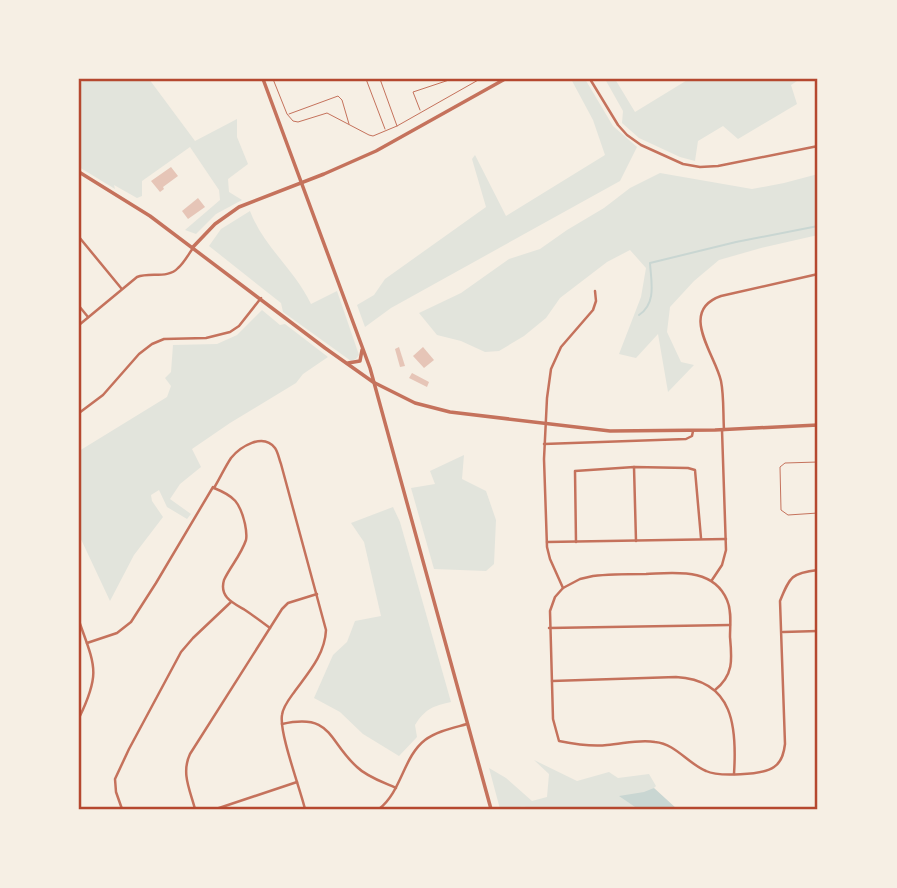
<svg xmlns="http://www.w3.org/2000/svg" width="897" height="888" font-family="'PT Sans Narrow',sans-serif">
  <style>
    .green { fill: #e2e4dc }
    .water { fill: #c9d6d2 }
    .lines { fill: none; stroke-linecap: round; stroke-linejoin: round }
    .stream { stroke: #c9d6d2; stroke-width: 2 }
    .building { fill: #e6c5b7 }
    .service { stroke: #c5725c; stroke-width: 1 }
    .minor { stroke: #c5725c; stroke-width: 2.5 }
    .tertiary { stroke: #c5725c; stroke-width: 3.5 }
    .neatline { fill: none; stroke: #b5482f; stroke-width: 2.5 }
  </style>
  <rect width="100%" height="100%" fill="#f6efe4"/>
  <g class="green">
    <polygon points="88,79 149,79 195,141 237,119 237,137 248,164 228,179 229,192 242,200 216,214 196,234 185,230 220,200 219,190 190,147 142,181 142,196 137,198 114,185 115,189 79,167 79,83"/>
    <polygon points="571,79 585,79 613,126 637,147 620,181 391,308 365,327 357,305 374,295 385,279 486,207 472,159 475,155 506,216 605,155 593,120"/>
    <polygon points="605,79 615,79 635,112 689,79 800,79 791,85 797,104 738,139 723,126 698,141 695,161 680,157 639,138 622,123 623,111"/>
    <polygon points="660,173 752,189 784,183 818,174 818,235 761,248 719,260 694,281 670,307 667,332 681,362 694,365 668,392 658,334 636,358 619,354 641,297 646,268 630,250 607,262 560,298 546,318 524,336 499,351 485,352 461,341 437,335 419,313 461,293 509,259 540,249 567,230 604,208 630,188"/>
    <path d="M250,211C263,246 295,270 311,304L337,291L359,355L356,359L351,361L283,312L281,303L209,246L221,229Z"/>
    <polygon points="262,310 280,325 285,324 328,357 303,374 296,383 230,423 192,449 201,467 180,484 170,499 191,514 187,519 167,507 159,490 151,495 152,501 163,517 134,555 110,601 79,535 79,451 167,397 171,386 165,378 171,372 173,345 217,344 237,335"/>
    <polygon points="464,455 462,479 486,491 496,520 494,564 486,571 434,569 411,488 435,484 430,471"/>
    <path d="M393,507L400,522L451,702C433,706 425,709 415,725L417,737L399,756L363,734L340,712L314,698L333,655L347,642L355,621L381,616L364,542L351,523Z"/>
    <path d="M534,760L577,781L609,772L618,778L649,774L656,786L638,803L647,809H532C522,804 512,809 500,809L489,768L506,778L532,801L547,797L549,774Z"/>
  </g>
  <polygon class="water" points="654,788 677,809 638,809 619,796 644,792"/>
  <g class="lines">
    <path class="stream" d="M639,315C657,303 651,281 650,263L736,242L818,226"/>
  </g>
  <g class="building">
    <polygon points="171,167 178,176 163,187 164,189 160,192 151,181"/>
    <polygon points="198,198 205,207 188,219 182,211"/>
    <polygon points="399,347 405,366 400,367 395,349"/>
    <polygon points="423,347 434,360 424,368 413,356"/>
    <polygon points="412,373 429,382 427,387 409,378"/>
  </g>
  <g class="lines">
    <g class="service">
      <polyline points="273,79 287,114 293,121 298,122 327,113 369,135 373,136 397,126 480,79"/>
      <polyline points="366,79 385,129"/>
      <polyline points="380,79 397,126"/>
      <polyline points="420,110 413,92 452,79"/>
      <polyline points="289,114 338,96 342,100 349,124"/>
      <polyline points="818,428 818,450"/>
      <polyline points="818,462 785,463 780,467 781,510 788,515 818,513"/>
    </g>
    <g class="minor">
      <polyline points="590,79 618,125 627,135 641,145 683,164 700,167 718,166 818,146"/>
      <polyline points="79,237 121,288"/>
      <polyline points="79,306 88,317"/>
      <path d="M79,325L137,277C150,272 168,279 178,268C184,263 188,255 193,248"/>
      <polyline points="79,413 103,395 139,354 152,344 164,339 206,338 230,332 239,326 261,298"/>
      <path d="M724,430C723,413 724,396 721,381C715,354 678,311 721,296L818,274"/>
      <polyline points="544,444 686,439 692,436 693,431"/>
      <polyline points="634,467 636,541"/>
      <path d="M214,488C234,496 240,502 245,524C246,529 247,535 246,540C241,555 230,567 224,580C219,597 233,603 245,610C254,616 262,622 270,628"/>
      <polyline points="547,542 726,539"/>
      <polyline points="576,542 575,471 634,467 688,468 695,470 701,538"/>
      <polyline points="712,580 722,565 726,550 722,430"/>
      <polyline points="563,588 550,559 547,547 544,459 547,398 551,369 561,347 593,310 596,301 595,291"/>
      <path d="M79,621C95,666 101,673 79,718"/>
      <polyline points="549,628 730,625"/>
      <polyline points="783,632 818,631"/>
      <path d="M87,643L117,633L131,622L156,583L213,487L214,488C220,478 225,467 231,458C240,447 263,432 275,448C278,452 279,459 281,464L326,630C325,654 309,672 295,691C290,698 283,706 282,715C279,733 300,788 305,809"/>
      <path d="M552,681L676,677C734,680 737,728 734,774"/>
      <path d="M715,690C734,675 732,659 730,637C730,625 732,611 727,600C713,567 675,573 646,574C629,574 610,574 593,576L580,579L563,588L555,597L550,611L553,719L559,741C574,744 591,747 607,745C623,744 639,739 655,742C676,744 687,763 706,771C718,777 763,775 774,767C782,762 784,753 785,744L780,601C790,576 792,573 818,570"/>
      <path d="M282,724C333,713 327,740 357,767C367,777 383,782 396,788"/>
      <polyline points="122,809 116,792 115,779 129,749 181,652 193,638 231,602"/>
      <path d="M195,809C190,790 181,773 190,754L282,609L288,603L317,594"/>
      <polyline points="216,809 297,782"/>
      <path d="M379,809C402,791 403,757 425,740C437,731 453,728 467,724"/>
    </g>
    <g class="tertiary">
      <polyline points="263,79 370,368 491,809"/>
      <polyline points="79,172 150,216 325,348 373,382 415,403 450,412 610,431 715,430 818,425"/>
      <polyline points="193,247 215,224 239,207 324,174 376,151 505,79"/>
      <polyline points="348,363 360,361 362,350"/>
    </g>
  </g>
  <rect width="897" height="888" fill="none" stroke="#f6efe4" stroke-width="161"/>
  <rect x="80" y="80" width="736" height="728" class="neatline"/>
</svg>
